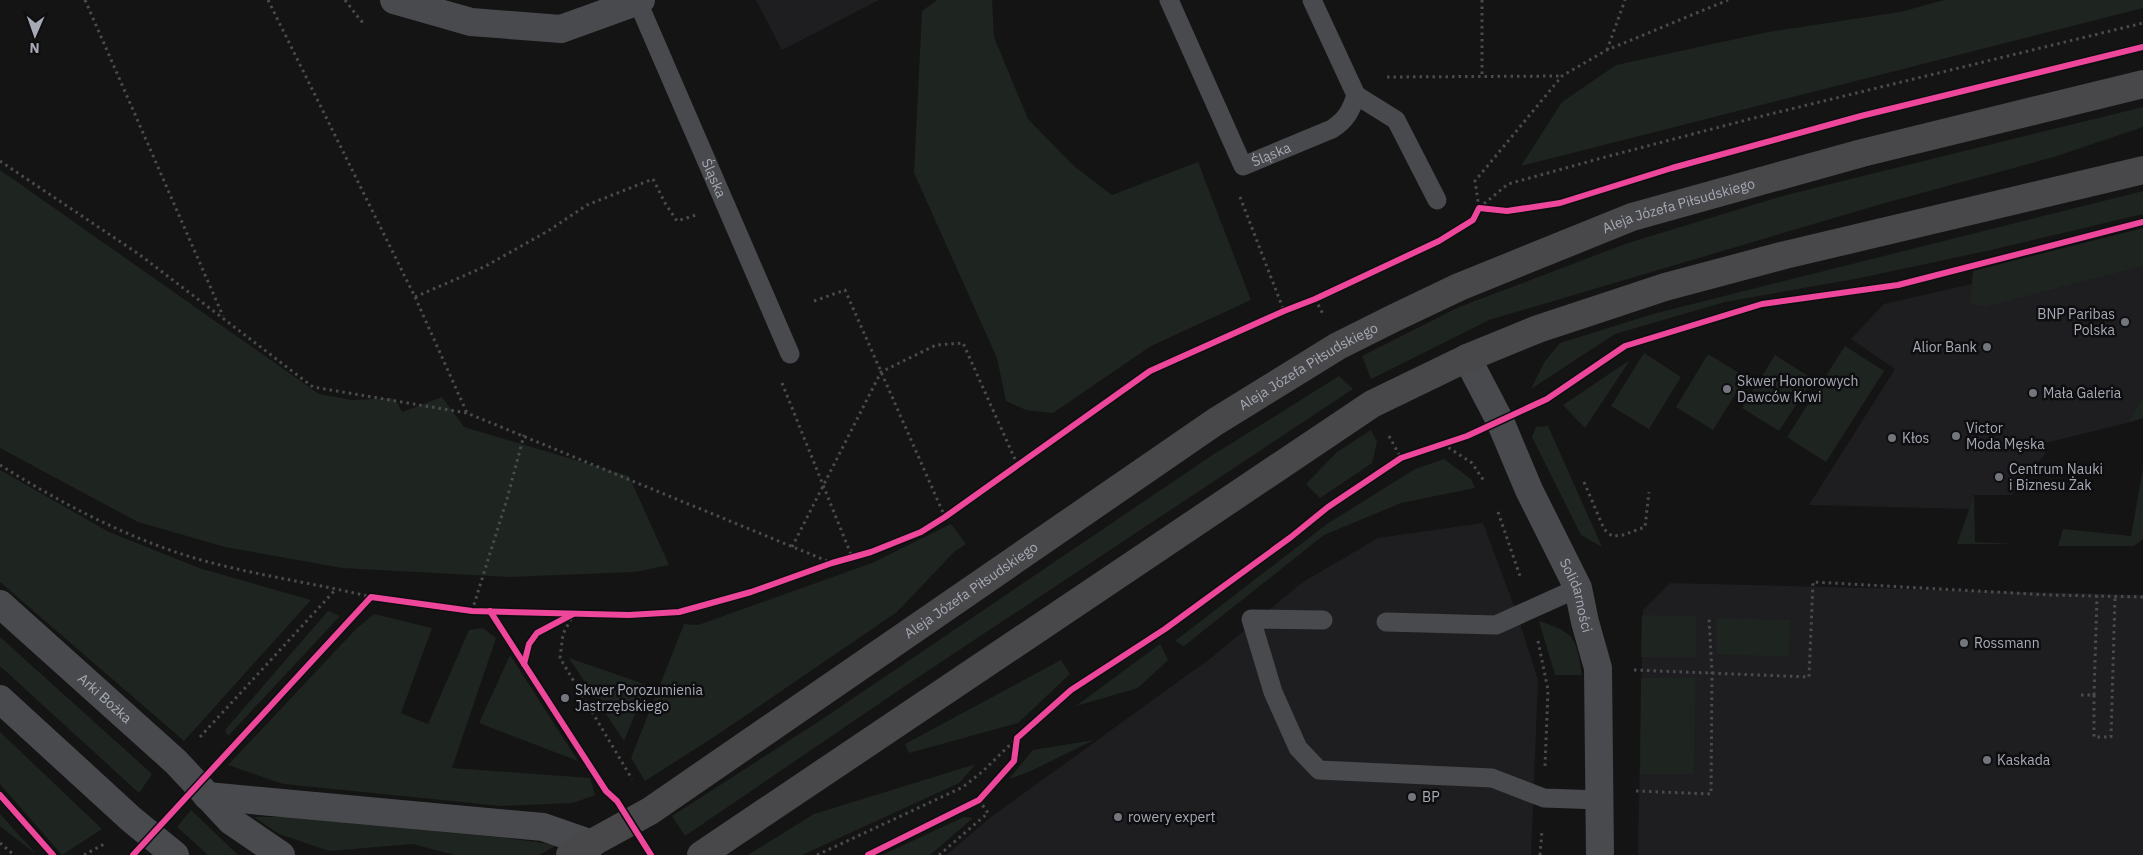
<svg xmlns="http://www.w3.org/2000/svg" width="2143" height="855" font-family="'IBM Plex Sans',sans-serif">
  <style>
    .built { fill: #1e1e20 }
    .green { fill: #1e241f }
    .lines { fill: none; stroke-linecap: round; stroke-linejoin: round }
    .path { stroke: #4a4b4f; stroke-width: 3; stroke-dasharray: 2.5 4; stroke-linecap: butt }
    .service { stroke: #494a4d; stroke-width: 19 }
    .minor { stroke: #494a4d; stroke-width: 28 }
    .tertiary { stroke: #494a4d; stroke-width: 28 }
    .secondary { stroke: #48484b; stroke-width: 28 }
    .cycleway-casing { stroke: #0e0e10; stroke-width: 9 }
    .cycleway { stroke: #ed469a; stroke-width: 6 }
    .poi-dot { fill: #73767d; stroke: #0e0e10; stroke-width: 2 }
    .labels { text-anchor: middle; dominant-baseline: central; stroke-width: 5; stroke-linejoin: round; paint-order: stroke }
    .street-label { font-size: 14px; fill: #a6aab5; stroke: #0e0e10 }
    .poi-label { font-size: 14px; fill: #a6aab5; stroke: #0e0e10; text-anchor: start }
  </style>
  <rect width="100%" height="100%" fill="#141414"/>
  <g class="built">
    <polygon points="756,0 879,0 782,50"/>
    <polygon points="2143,245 2143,397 2127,423 2045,443 2045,454 2012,495 1974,495 1970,509 1809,505 1895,369 1851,339 1884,304"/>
    <polygon points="1483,523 1516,611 1538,680 1531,855 946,855 991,817 1211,658 1303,582 1378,538"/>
    <polygon points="1670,583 2143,595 2143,855 1638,855 1643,610"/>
  </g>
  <g class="green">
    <polygon points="937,0 992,0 994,37 1028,119 1075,167 1112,195 1198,162 1251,300 1151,346 1053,413 1026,410 1006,401 997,358 914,173 922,11"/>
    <polygon points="1944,0 2143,0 2143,8 1521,166 1562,102 1616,65 1768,32 1900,12"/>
    <polygon points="2143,107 2143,127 2054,157 1885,203 1489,320 1371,379 1362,356 1459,307 1628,243 1786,195"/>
    <polygon points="0,170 319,394 352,400 392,398 397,402 402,412 442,397 464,427 629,476 669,565 635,572 509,577 342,568 225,547 138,522 0,448"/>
    <polygon points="2143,191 2143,214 1991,250 1860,278 1725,302 1615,334 1531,389 1545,361 1560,343 1653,314"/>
    <polygon points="2143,228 2143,266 1984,307 1970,303 1973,271"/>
    <polygon points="1845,346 1884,371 1826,462 1787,437"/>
    <polygon points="1644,353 1681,377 1649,429 1611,406"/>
    <polygon points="1708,354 1746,377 1713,430 1676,407"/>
    <polygon points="1775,355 1813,379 1779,431 1742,408"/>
    <polygon points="1630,360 1585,428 1563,405"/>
    <polygon points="1339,376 1353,389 911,682 685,836 672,816 818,722 1211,456"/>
    <polygon points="2143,397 2143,418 2127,423"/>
    <polygon points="1548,426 1602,547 1581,535 1532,437 1536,427"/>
    <polygon points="1371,430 1377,442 1372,463 1320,498 1306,484 1337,452"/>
    <polygon points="1444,459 1471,479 1475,488 1401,503 1324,535 1184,646 1175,641 1327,524 1415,469"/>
    <polygon points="2143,468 2143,539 2134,546 2058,546 2063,529 2131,536"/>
    <polygon points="0,470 109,532 199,568 311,600 184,741 0,582"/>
    <polygon points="1974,495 1975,542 2016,544 1957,544"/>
    <polygon points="951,524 966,544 954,552 897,612 717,735 645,781 631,758 684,624 698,625 872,563"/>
    <polygon points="328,611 340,616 228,736 225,730"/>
    <polygon points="374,614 432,628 401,713 428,724 469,630 483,628 496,638 452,768 590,778 595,795 573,803 501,806 283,784 228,765 356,629"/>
    <polygon points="1642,615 1696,616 1696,657 1641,657"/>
    <polygon points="1716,618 1790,620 1789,657 1717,654"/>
    <path d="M1539,621C1576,633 1576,638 1582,675H1555Z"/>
    <polygon points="0,637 152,774 139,793 0,666"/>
    <polygon points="1160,644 1168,660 1138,688 1076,706"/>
    <polygon points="510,655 578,761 479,723"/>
    <polygon points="569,658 647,685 624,741"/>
    <polygon points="1061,660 1070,674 1018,723 909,753 905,744"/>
    <polygon points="1641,678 1696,678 1694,774 1640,774"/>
    <polygon points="0,732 102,829 62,855 0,784"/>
    <polygon points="1094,740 1029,772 1009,779 1033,750"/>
    <polygon points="976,764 959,783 802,855 748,855 814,814"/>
    <polygon points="191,810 238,855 208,855 177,827"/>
    <polygon points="0,814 37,855 0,826"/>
    <polygon points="254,817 288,817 507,838 557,845 539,855 454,855 413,844 329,851 279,834"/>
    <polygon points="964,817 973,818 930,855 882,855"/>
  </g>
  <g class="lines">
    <g class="path">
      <polyline points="85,0 223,316"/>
      <polyline points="268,0 415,297 467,413"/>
      <polyline points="345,0 361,21 366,22"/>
      <polyline points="1482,0 1482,78"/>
      <polyline points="1607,50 1625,0"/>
      <polyline points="1387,77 1561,76"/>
      <polyline points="0,161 140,255 313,387 467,413 832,563"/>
      <polyline points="1240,197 1284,311"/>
      <polyline points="1479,208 1508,184 1598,159 1750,119 2143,23"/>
      <polyline points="1479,208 1475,181 1562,76 1607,50 1728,0"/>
      <polyline points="415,297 484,267 548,231 587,205 653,179 665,203 677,221 696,215"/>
      <polyline points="1315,299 1323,314"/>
      <polyline points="814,301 845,290 945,517"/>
      <polyline points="782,383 852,557"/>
      <polyline points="1389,436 1401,458"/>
      <polyline points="1443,444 1472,463 1484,481"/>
      <path d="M0,465C53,498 108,528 167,549C233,573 303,580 371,597"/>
      <polyline points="1584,482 1604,529 1612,536 1623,535 1645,527 1649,492"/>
      <polyline points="1498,512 1521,579"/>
      <polyline points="792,547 881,372 936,345 963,343 1018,466"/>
      <polyline points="472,611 507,499 524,435"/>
      <polyline points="574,613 563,634 560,658 632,779"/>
      <polyline points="1538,641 1548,690 1545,766"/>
      <polyline points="1634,670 1809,677 1813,582 2050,595 2143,597"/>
      <polyline points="2081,695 2094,695 2094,737 2111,737 2115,597"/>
      <polyline points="2094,695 2097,596"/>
      <polyline points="200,737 336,589"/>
      <polyline points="1636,791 1711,794 1712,673 1709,618"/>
      <polyline points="0,843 14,855"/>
      <polyline points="84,855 106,843"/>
      <polyline points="817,855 963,787 983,771 1017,738"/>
      <polyline points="939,855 988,813 979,800"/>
      <polyline points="1540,855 1542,830"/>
    </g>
    <g class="service">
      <path id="s1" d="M637,0L790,354"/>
      <path id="s2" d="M1169,0L1243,166L1332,129C1346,120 1351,111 1356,95L1312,0"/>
      <polyline points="1356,95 1396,120 1437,200"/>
      <polyline points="1323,620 1251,619 1273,692 1298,748 1319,770 1492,778 1544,798 1600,800"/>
      <polyline points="1386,622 1496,625 1578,588"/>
    </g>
    <g class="minor">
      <polyline points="394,0 471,22 561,29 641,0"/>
      <path id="s3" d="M1467,358L1500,421L1529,490L1578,588L1585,622L1598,668L1600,855"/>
    </g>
    <g class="tertiary">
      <path id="s4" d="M0,604L176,762L231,821L281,855"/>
      <polyline points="0,699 131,819 175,855"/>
      <polyline points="207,796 543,827 592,844"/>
    </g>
    <g class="secondary">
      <path id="s5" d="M570,855L650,811L1215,422L1338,346L1394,318L1459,287L1632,217L1862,153L2143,84"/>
      <polyline points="701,855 1372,404 1467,358 1538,329 1665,287 1785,255 2143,170"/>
    </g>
    <g class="cycleway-casing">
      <g id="cycleway">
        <polyline points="490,611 606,791 617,801 651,855"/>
        <polyline points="524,664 529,644 537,633 573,614"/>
        <polyline points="0,795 53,855"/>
        <polyline points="133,855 371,597 472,611 629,615 679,612 751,592 832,563 871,552 921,532 945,517 1150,371 1284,311 1315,299 1439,241 1473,220 1479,208 1507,211 1560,203 1672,168 1861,116 2143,47"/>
        <polyline points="868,855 979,800 1014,761 1017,738 1071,690 1165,629 1291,537 1328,507 1401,458 1467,436 1547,399 1625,346 1762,304 1898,285 2143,222"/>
      </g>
    </g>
    <use href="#cycleway" class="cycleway"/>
  </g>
  <g class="poi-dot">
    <circle cx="2125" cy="322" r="5"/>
    <circle cx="1987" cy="347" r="5"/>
    <circle cx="1727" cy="389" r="5"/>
    <circle cx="2033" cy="393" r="5"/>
    <circle cx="1956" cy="436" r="5"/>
    <circle cx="1892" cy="438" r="5"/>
    <circle cx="1999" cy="477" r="5"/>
    <circle cx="1964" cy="643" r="5"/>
    <circle cx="565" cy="698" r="5"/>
    <circle cx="1987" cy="760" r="5"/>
    <circle cx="1412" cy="797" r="5"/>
    <circle cx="1118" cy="817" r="5"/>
  </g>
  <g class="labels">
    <g class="street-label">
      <text stroke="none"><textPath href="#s2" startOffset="212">Śląska</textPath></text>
      <text stroke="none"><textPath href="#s1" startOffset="194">Śląska</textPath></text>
      <text stroke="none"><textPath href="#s5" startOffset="1291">Aleja Józefa Piłsudskiego</textPath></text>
      <text stroke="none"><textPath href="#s5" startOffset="886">Aleja Józefa Piłsudskiego</textPath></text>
      <text stroke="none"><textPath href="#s5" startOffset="481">Aleja Józefa Piłsudskiego</textPath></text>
      <text stroke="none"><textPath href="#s3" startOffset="262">Solidarności</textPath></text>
      <text stroke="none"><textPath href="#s4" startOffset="141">Arki Bożka</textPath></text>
    </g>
    <g class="poi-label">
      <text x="2115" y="314" text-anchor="end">BNP Paribas<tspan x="2115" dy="16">Polska</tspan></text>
      <text x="1977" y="347" text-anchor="end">Alior Bank</text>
      <text x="1737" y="381">Skwer Honorowych<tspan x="1737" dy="16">Dawców Krwi</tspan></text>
      <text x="2043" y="393">Mała Galeria</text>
      <text x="1966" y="428">Victor<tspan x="1966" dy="16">Moda Męska</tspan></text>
      <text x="1902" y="438">Kłos</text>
      <text x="2009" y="469">Centrum Nauki<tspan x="2009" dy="16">i Biznesu Żak</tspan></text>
      <text x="1974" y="643">Rossmann</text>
      <text x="575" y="690">Skwer Porozumienia<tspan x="575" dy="16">Jastrzębskiego</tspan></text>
      <text x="1997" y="760">Kaskada</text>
      <text x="1422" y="797">BP</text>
      <text x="1128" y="817">rowery expert</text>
    </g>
  </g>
  <g transform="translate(35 35) rotate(182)" stroke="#0e0e10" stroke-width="4" paint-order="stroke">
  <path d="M0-4L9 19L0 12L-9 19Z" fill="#a6aab5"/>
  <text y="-8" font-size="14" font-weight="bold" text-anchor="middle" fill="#a6aab5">N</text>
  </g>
</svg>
